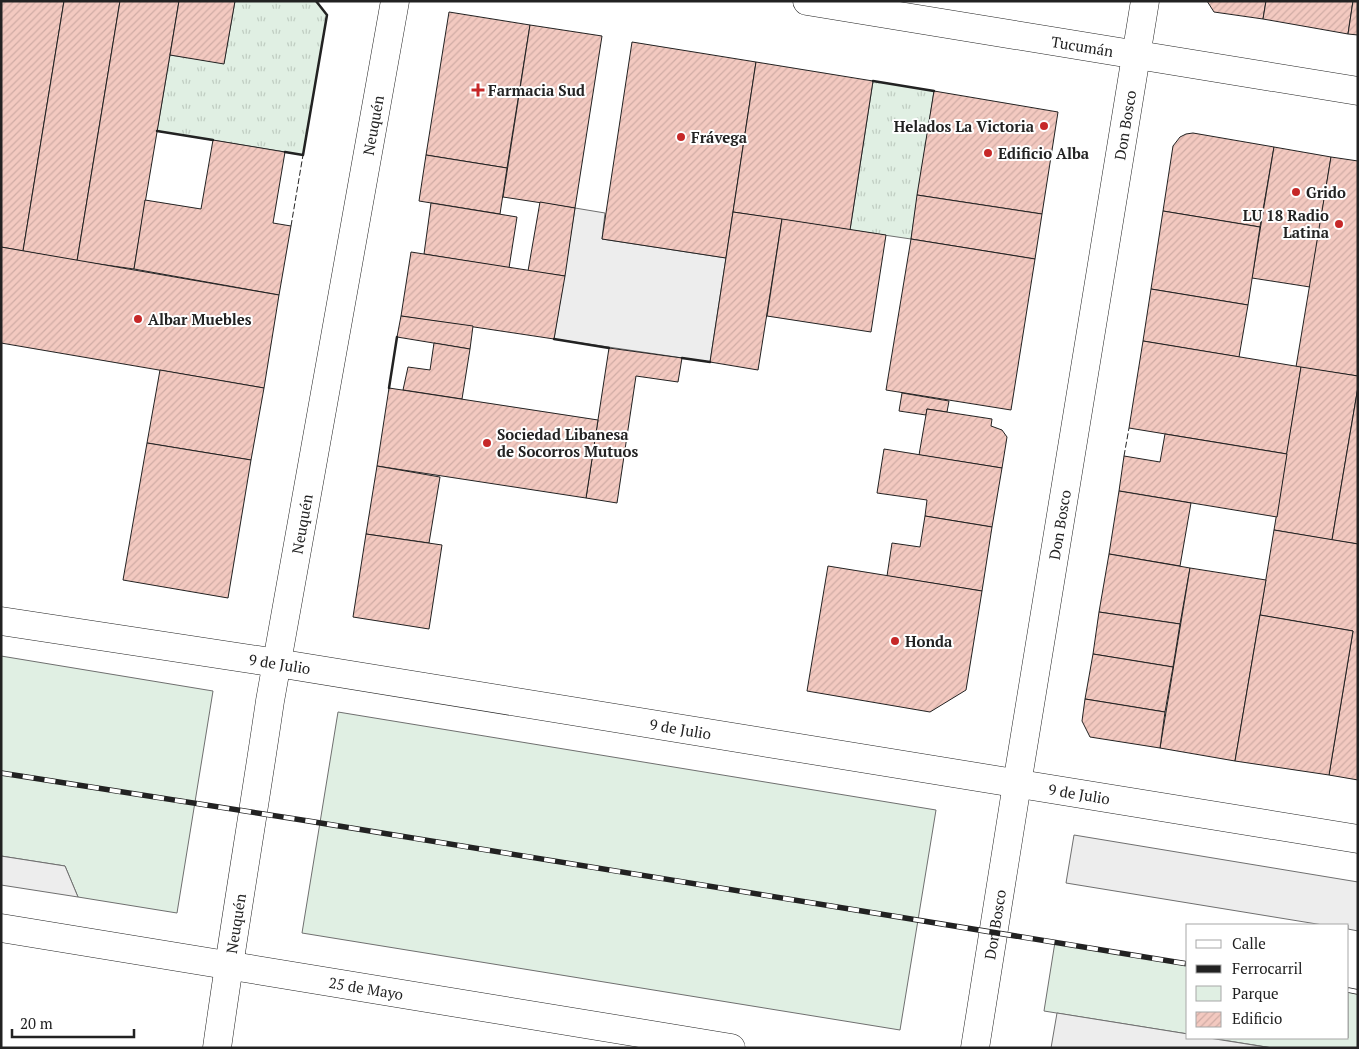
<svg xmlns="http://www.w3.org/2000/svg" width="1359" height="1049" font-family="'PT Serif',serif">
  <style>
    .grass { fill: url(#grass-tufts); stroke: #6f6f6f }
    .park { fill: #e0efe3; stroke: #6f6f6f }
    .parking { fill: #ededed; stroke: #6f6f6f }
    .building { fill: url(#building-hatch); stroke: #222 }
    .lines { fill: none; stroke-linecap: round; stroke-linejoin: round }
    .minor-casing { stroke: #222; stroke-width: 29 }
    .secondary-casing { stroke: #222; stroke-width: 29 }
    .minor { stroke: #fff; stroke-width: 28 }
    .secondary { stroke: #fff; stroke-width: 28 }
    .rail-casing { stroke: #222; stroke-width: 5.5 }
    .rail { stroke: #fff; stroke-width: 4; stroke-dasharray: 11; stroke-linecap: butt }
    .fence { stroke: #222; stroke-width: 1; stroke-dasharray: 6 2.5; stroke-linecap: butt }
    .wall { stroke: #222; stroke-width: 2.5 }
    .poi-dot { fill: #c62828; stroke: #fff; stroke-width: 2 }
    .labels { text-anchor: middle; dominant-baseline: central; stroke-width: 4; stroke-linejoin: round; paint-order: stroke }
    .street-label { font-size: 15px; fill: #222; stroke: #fff }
    .poi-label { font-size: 15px; font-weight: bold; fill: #222; stroke: #fff; text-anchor: start }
  </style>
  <defs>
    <pattern id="grass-tufts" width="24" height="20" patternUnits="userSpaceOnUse" patternTransform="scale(1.25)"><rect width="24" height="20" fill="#e0efe3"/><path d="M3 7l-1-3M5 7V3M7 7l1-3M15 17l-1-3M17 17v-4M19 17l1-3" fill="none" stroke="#c0cdc2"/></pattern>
    <pattern id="building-hatch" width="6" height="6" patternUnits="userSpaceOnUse" patternTransform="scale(1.25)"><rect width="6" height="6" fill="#f3c9c0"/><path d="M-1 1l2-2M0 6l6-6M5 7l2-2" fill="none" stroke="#d0aca5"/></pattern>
  </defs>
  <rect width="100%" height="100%" fill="#fff"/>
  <g class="grass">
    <polygon points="235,1 316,1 327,15 303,155 157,131 170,55 224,63"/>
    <polygon points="873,81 934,91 911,239 850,230"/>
  </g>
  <g class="park">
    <polygon points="1,656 213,691 177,913 78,897 65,866 1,856"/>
    <polygon points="338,712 936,810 900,1030 302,933"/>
    <polygon points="1055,942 1188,963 1188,1034 1044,1011"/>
    <polygon points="1348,989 1358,991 1358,1048 1273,1048 1210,1038 1348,1038"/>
  </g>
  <g class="parking">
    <polygon points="575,208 605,213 602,239 726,258 710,362 554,339"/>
    <polygon points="1074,835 1358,882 1358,931 1348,929 1348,925 1323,925 1066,883"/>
    <polygon points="1,856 65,866 78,897 1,885"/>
    <polygon points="1057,1013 1188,1034 1188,1038 1209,1038 1272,1048 1051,1048"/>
  </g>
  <g class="building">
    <polygon points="1,1 64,1 23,251 1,247"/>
    <polygon points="64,1 120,1 77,261 23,251"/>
    <polygon points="120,1 179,1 134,269 77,261"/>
    <polygon points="179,1 235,1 224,64 170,55"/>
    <polygon points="1207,1 1266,1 1263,19 1214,12"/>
    <polygon points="1266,1 1353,1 1348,34 1263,19"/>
    <polygon points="1353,1 1358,1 1358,35 1348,34"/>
    <polygon points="449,12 530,25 507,168 426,155"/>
    <polygon points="530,25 602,36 575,208 503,197"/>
    <polygon points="632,42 756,62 726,258 602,239"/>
    <polygon points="756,62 873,81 850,230 733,212"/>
    <polygon points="934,91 1058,112 1042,214 917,195"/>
    <polygon points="1193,133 1274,147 1260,227 1163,211 1173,146 1180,137 1186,134"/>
    <polygon points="213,140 285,152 273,223 291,226 279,295 134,269 145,200 201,209"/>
    <polygon points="1274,147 1331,157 1310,287 1252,278"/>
    <polygon points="426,155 507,168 500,214 419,201"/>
    <polygon points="1331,157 1358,161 1358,376 1296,367"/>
    <polygon points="917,195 1042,214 1035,259 911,239"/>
    <polygon points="540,202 575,208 565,276 528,271"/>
    <polygon points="431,203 517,217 509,268 424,254"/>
    <polygon points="1163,211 1260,227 1248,305 1151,289"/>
    <polygon points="733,212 782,219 758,370 710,362"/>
    <polygon points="782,219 886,235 871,332 767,316"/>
    <polygon points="911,239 1035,259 1011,410 886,390"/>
    <polygon points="1,247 279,295 264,388 1,343"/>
    <polygon points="411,252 565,276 554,339 401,316"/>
    <polygon points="1151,289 1248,305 1239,357 1143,341"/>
    <polygon points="401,316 473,326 470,349 397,337"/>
    <polygon points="1143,341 1301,367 1287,454 1129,428"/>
    <polygon points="434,343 470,349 462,399 403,390 408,367 430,370"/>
    <polygon points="609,348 682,358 678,382 636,376 617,503 586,498"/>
    <polygon points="1301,367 1358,376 1358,387 1332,540 1274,530"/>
    <polygon points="160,370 264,388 251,460 147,443"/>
    <polygon points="1358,387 1358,544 1332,540"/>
    <polygon points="389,388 598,420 586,498 377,466"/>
    <polygon points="902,393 949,401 947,412 927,409 926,415 899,411"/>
    <polygon points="927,409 992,419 991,426 1002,430 1007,437 1002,468 919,455"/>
    <polygon points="1165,434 1287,454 1277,517 1119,491 1124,456 1160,462"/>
    <polygon points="147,443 251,460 228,598 123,580"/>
    <polygon points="884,449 1002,468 992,527 925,516 927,500 877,493"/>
    <polygon points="377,466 440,477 429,543 366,534"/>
    <polygon points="1119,491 1191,503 1180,566 1109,554"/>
    <polygon points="925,516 992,527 982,591 887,576 892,543 920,547"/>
    <polygon points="1274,530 1358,544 1358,780 1329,775 1353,631 1260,615"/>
    <polygon points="366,534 442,545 429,629 353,617"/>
    <polygon points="1109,554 1190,568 1180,624 1099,612"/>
    <polygon points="828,566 982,591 966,690 930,712 807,691"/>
    <polygon points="1190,568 1266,580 1235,761 1160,748"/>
    <polygon points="1099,612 1180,624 1173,667 1093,654"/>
    <polygon points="1260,615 1353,631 1329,775 1235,761"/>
    <polygon points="1093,654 1173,667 1165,712 1085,699"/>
    <polygon points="1085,699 1165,712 1160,748 1090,737 1082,721"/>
  </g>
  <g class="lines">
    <g class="minor-casing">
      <g id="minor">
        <path id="s1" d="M807,1L1358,91"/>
        <path id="s2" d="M217,1048C233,932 253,817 270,701L395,1"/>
        <path id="s3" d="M975,1048L1017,784L1145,1"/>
      </g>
    </g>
    <g class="secondary-casing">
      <g id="secondary">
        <path id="s4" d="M1,621L277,663L1358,839"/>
        <path id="s5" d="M1,928L731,1048"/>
      </g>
    </g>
    <use href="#minor" class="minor"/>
    <use href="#secondary" class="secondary"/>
    <g class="rail-casing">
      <g id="rail">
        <polyline points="1,773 302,820 1188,964"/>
        <polyline points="1348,990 1358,992"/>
      </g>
    </g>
    <use href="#rail" class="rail"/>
    <g class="fence">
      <polyline points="291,226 303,155"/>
      <polyline points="1124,456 1129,428"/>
    </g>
    <g class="wall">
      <polyline points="873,81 934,91"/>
      <polyline points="157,131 213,140"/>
      <polyline points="285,152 303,155 327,15 316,1"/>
      <polyline points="554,339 609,348"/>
      <polyline points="682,358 710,362"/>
      <polyline points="389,388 397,337"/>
    </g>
  </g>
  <g class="poi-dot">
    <path d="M475.5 82.5h5v5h5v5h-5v5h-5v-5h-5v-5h5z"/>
    <circle cx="1044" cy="126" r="5"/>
    <circle cx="681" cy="137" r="5"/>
    <circle cx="988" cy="153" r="5"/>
    <circle cx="1296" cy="192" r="5"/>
    <circle cx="1339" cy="224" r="5"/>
    <circle cx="138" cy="319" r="5"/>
    <circle cx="487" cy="443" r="5"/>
    <circle cx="895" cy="641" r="5"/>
  </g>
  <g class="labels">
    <g class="street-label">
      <text stroke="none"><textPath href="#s1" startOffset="279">Tucumán</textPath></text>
      <text stroke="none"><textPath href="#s2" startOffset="936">Neuquén</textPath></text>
      <text stroke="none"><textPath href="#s3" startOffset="935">Don Bosco</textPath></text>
      <text stroke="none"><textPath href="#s2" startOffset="531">Neuquén</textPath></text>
      <text stroke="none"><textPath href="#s3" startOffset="530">Don Bosco</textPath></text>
      <text stroke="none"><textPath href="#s4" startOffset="282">9 de Julio</textPath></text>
      <text stroke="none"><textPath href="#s4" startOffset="688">9 de Julio</textPath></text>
      <text stroke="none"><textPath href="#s4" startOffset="1092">9 de Julio</textPath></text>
      <text stroke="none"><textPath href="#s2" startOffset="126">Neuquén</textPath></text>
      <text stroke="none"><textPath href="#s3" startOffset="125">Don Bosco</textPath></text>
      <text stroke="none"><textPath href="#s5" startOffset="370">25 de Mayo</textPath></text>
    </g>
    <g class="poi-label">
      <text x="488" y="90">Farmacia Sud</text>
      <text x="1034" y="126" text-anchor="end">Helados La Victoria</text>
      <text x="691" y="137">Frávega</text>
      <text x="998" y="153">Edificio Alba</text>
      <text x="1306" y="192">Grido</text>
      <text x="1329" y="215" text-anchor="end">LU 18 Radio<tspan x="1329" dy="17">Latina</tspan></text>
      <text x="148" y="319">Albar Muebles</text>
      <text x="497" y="434">Sociedad Libanesa<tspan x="497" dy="17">de Socorros Mutuos</tspan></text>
      <text x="905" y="641">Honda</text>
    </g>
  </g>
  <rect width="1359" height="1049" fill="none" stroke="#222222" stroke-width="5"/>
  <rect x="1186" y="924" width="162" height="115" fill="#ffffff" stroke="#a7a7a7"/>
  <rect x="1196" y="940" width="25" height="8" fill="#ffffff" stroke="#a7a7a7"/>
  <text x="1232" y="949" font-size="15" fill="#222222">Calle</text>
  <rect x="1196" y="965" width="25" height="8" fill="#222222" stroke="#a7a7a7"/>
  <text x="1232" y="974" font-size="15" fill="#222222">Ferrocarril</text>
  <rect x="1196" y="986" width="25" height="15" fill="#e0efe3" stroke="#a7a7a7"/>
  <text x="1232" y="999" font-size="15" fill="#222222">Parque</text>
  <rect x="1196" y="1012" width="25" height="15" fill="url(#building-hatch)" stroke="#a7a7a7"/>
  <text x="1232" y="1024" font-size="15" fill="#222222">Edificio</text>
  <path d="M12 1029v8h122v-8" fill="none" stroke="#222222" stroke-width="2.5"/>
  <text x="20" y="1029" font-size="15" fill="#222222" stroke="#ffffff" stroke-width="4" paint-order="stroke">20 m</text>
</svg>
